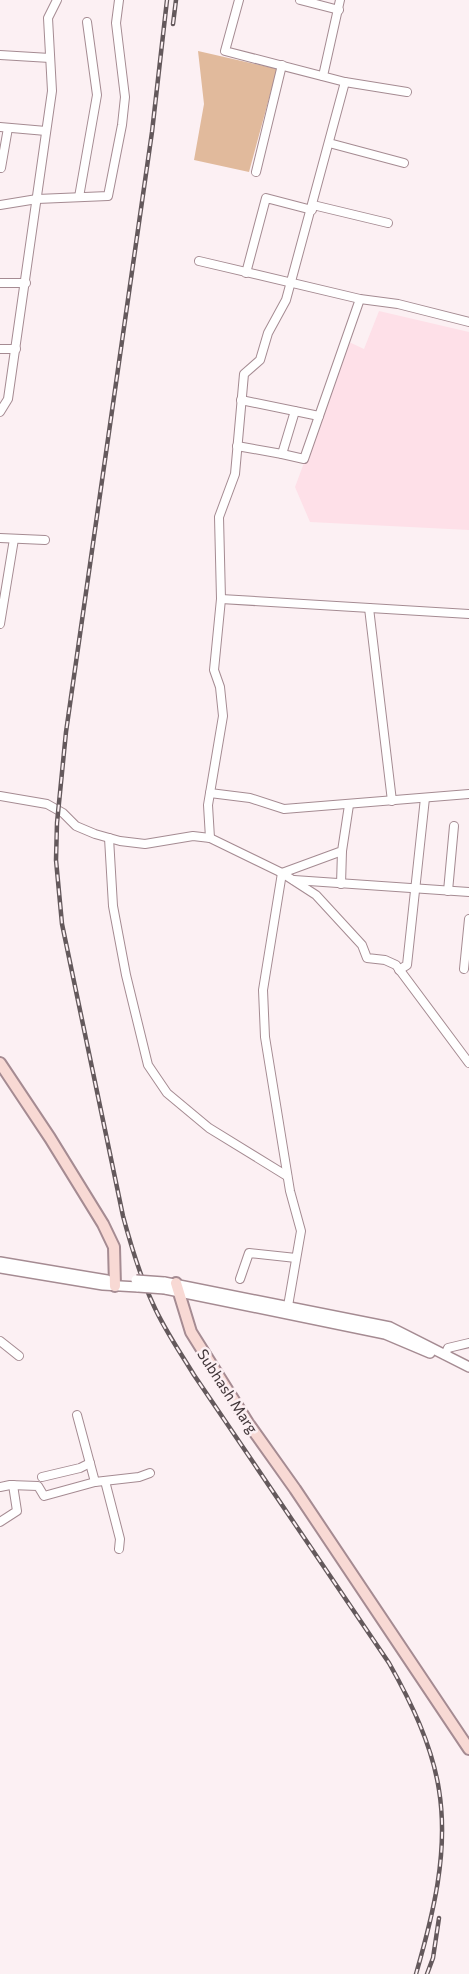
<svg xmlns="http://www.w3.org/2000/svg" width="469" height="1974" font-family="Commissioner,sans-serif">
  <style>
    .built { fill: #fee0e8 }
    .green { fill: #e1ba9c }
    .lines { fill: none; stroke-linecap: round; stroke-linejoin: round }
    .minor-casing { stroke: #a58b92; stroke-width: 10 }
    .tertiary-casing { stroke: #a58b92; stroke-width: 12 }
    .secondary-casing { stroke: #a58b92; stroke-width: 14 }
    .minor { stroke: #fff; stroke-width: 8 }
    .tertiary { stroke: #fff; stroke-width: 9 }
    .secondary { stroke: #f8d9d4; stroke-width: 10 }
    .rail-casing { stroke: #64595c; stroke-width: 4.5 }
    .rail { stroke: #fcf0f3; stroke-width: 2; stroke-dasharray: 7; stroke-linecap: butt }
    .tertiary-bridge-casing { stroke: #a58b92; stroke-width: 12; stroke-linecap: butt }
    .tertiary-bridge { stroke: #fff; stroke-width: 9 }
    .labels { text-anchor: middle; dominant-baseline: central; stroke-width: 5; stroke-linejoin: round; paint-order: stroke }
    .street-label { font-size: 15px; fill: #413639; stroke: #fcf0f3 }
  </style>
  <rect width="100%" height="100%" fill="#fcf0f3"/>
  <polygon class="built" points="379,311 469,332 469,530 310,522 295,487 349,342 364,349"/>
  <polygon class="green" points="198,51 277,69 249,172 194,160 204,104"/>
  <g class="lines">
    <g class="minor-casing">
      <g id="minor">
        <polyline points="239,0 225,51 345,82 407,92"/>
        <polyline points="300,0 339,10"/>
        <polyline points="0,55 50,58"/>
        <polyline points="323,76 340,0"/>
        <polyline points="0,127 46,131"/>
        <polyline points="329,143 404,163"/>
        <polyline points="1,168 8,128"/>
        <polyline points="256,172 282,65"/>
        <polyline points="79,197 97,95 87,22"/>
        <polyline points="0,205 37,199 108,196 122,125 125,97 116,23 119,0"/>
        <polyline points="313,205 388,223"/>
        <polyline points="199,261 360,299 398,304 469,322"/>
        <polyline points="246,273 266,198 312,210"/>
        <polyline points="0,283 26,283"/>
        <polyline points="0,349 16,349"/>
        <polyline points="241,400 319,416"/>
        <polyline points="0,412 8,399 52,91 48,18 57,0"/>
        <polyline points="237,446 282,454 295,411"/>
        <polyline points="282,454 304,459 360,299"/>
        <polyline points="0,538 45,540"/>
        <polyline points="221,599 469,614"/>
        <polyline points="369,608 392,801"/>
        <polyline points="0,624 14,539"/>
        <polyline points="210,793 250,798 284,809 469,794"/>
        <polyline points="0,796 47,804 63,813 76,826 95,834 120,841 145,844 193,836 210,838 282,873 316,895 362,945 367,958 385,960 396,965 469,1063"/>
        <polyline points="109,838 113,906 126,975 148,1065 167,1093 209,1128 287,1176"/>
        <polyline points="210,838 208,805 223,716 220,687 214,670 221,599 219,517 235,474 244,374 260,360 268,333 286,300 345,82"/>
        <polyline points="282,873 263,990 265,1037 290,1191 301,1231 288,1306"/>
        <polyline points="282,873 342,851 349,805"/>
        <polyline points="294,880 469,892"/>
        <polyline points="341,884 342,851"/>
        <polyline points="448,891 454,826"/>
        <polyline points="464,969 469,919"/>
        <polyline points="399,970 407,965 425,798"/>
        <polyline points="240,1279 249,1253 296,1258"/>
        <polyline points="0,1341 19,1356"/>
        <polyline points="445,1355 448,1348 469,1343"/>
        <polyline points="77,1415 95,1482"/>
        <polyline points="42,1477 80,1468 90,1463"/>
        <polyline points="105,1481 120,1539 119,1549"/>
        <polyline points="0,1487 10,1485 38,1486 44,1496 95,1482 139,1477 150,1473"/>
        <polyline points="0,1522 17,1511 13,1485"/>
      </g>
    </g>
    <g class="tertiary-casing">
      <g id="tertiary">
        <polyline points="0,1262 107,1280"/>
        <polyline points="0,1268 103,1285 138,1287"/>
        <polyline points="164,1282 390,1327 469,1367"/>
        <polyline points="165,1289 385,1334 430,1353"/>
      </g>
    </g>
    <g class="secondary-casing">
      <g id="secondary">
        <polyline points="0,1063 50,1138 103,1224 114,1247 115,1286"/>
        <polyline points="176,1283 191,1332 248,1423 295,1489 469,1749"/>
      </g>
    </g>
    <use href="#minor" class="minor"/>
    <use href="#tertiary" class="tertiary"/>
    <use href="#secondary" class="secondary"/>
    <g class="rail-casing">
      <g id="rail">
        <path d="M167,0L152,132L66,732L57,823L56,860L62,924L123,1216C131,1246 140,1276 153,1304C164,1329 180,1352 194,1375L389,1663C411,1702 432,1745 439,1790C449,1852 433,1915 416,1974"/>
        <polyline points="173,24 176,0"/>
        <polyline points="427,1974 433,1958 439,1918"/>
      </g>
    </g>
    <use href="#rail" class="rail"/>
    <g class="tertiary-bridge-casing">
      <g id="tertiary-bridge">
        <polyline points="136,1280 164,1282"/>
        <polyline points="138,1287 165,1289"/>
      </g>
    </g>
    <use href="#tertiary-bridge" class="tertiary-bridge"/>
  </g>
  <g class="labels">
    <g class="street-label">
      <text transform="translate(228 1391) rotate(57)">Subhash Marg</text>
    </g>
  </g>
</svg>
